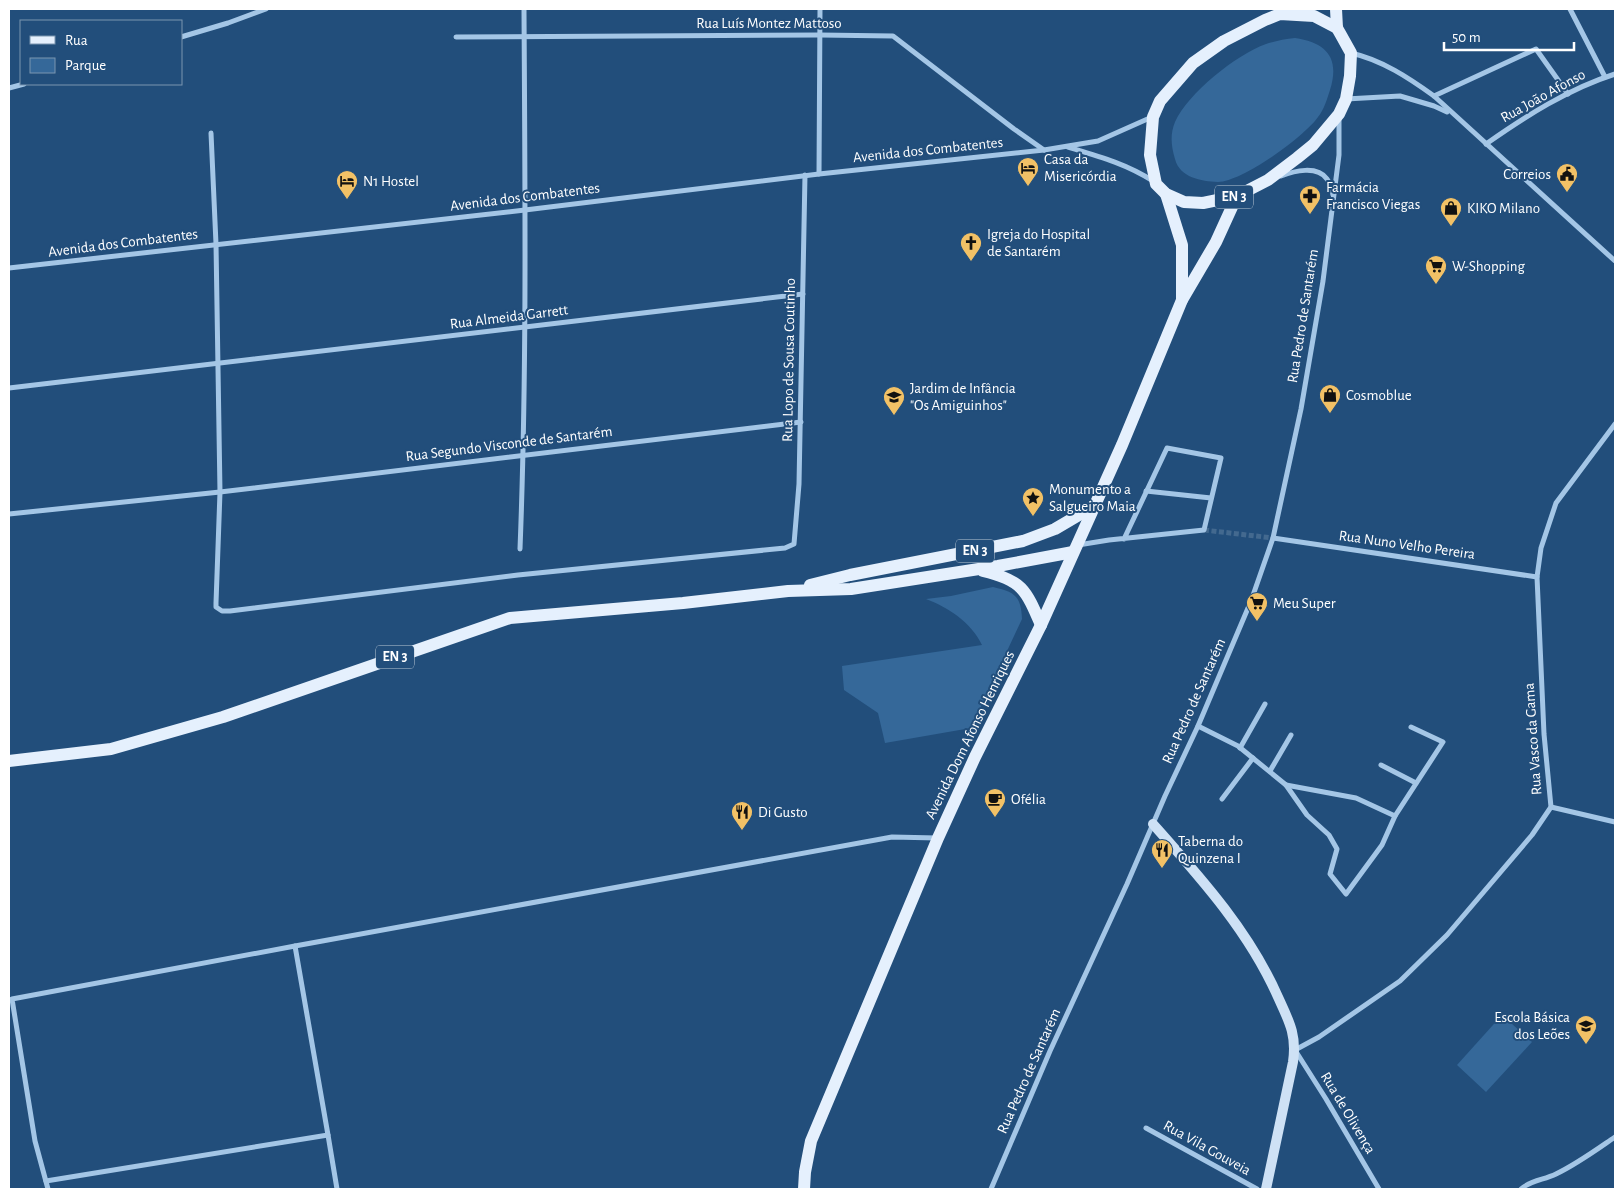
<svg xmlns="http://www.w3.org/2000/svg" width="1624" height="1198" font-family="'Alegreya Sans',sans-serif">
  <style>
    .green { fill: #356899 }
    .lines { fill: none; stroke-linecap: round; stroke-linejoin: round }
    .street-tunnel { stroke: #43698f; stroke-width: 5; stroke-dasharray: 5 2.5; stroke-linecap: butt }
    .street { stroke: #a4c6e6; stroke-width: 5 }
    .secondary { stroke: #cee1f5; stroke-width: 10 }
    .primary { stroke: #e5f0fd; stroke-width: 12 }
    .labels { text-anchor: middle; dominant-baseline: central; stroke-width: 4; stroke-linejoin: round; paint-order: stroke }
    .shield { fill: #224e7b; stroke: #bdcad7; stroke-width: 1 }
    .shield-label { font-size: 14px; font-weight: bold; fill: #fff }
    .street-label { font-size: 15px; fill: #fff; stroke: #224e7b }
    .poi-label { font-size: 15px; fill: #fff; stroke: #224e7b; text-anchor: start }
  </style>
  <rect width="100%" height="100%" fill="#224e7b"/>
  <g class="green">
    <path d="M1295,38C1327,43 1340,58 1330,90C1327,99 1324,110 1318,117C1304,137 1242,182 1218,182C1201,181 1180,178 1175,159C1171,146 1170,134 1175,122C1188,93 1236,55 1266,44C1275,41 1285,39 1295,38Z"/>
    <path d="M993,587C1014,592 1021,595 1022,619L971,728L885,743L878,713L844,690L842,666L982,645C971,622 949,608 926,599L951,596Z"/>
    <polygon points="1502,1015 1532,1042 1486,1092 1457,1065"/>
  </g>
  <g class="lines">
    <polyline class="street-tunnel" points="1204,530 1273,538"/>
    <g class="street">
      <polyline points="1570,9 1605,77"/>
      <polyline points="181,37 228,23 266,9"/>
      <polyline points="456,37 820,35 893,36 1014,129 1044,150"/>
      <path d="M1351,53C1382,60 1409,78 1434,96L1615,261"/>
      <polyline points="9,88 24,84"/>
      <polyline points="1434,96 1536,49 1568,94"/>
      <polyline points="1346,99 1400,96 1434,106 1447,112"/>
      <polyline points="211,133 216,244 220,492 216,603 216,607 222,611 230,611 518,575 785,548 794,544 799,484 805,175"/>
      <path d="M1486,144C1526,116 1568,89 1615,74"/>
      <path d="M1068,147C1098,156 1127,164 1153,181"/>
      <polyline points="819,174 820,9"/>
      <path d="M1281,176C1294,171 1317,165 1327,179C1330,183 1332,190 1333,195"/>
      <polyline points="9,268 525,210 819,174 1044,150 1098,141 1152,117"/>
      <polyline points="9,388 803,294"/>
      <polyline points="1146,491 1211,498"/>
      <polyline points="9,514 220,492 801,422"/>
      <polyline points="1273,538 1537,577"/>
      <polyline points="1078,545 1109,540 1204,530 1221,458 1167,448 1124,539"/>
      <path d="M520,549C527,369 525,189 524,9"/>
      <polyline points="1198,726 1238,746 1286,785 1356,798 1395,816 1443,742 1411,727"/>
      <polyline points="1240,748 1265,704"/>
      <polyline points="1381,765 1416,783"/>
      <polyline points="1270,771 1291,735"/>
      <polyline points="1286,785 1307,815 1329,835 1337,849 1330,874 1346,894 1382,845 1395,816"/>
      <polyline points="1222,799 1253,758"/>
      <polyline points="1551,807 1615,822"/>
      <polyline points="1146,1128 1257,1189"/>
      <polyline points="328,1135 337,1189"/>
      <polyline points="46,1181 328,1135 295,946"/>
      <polyline points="48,1189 35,1141 12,999 295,946 892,837 937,838"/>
      <polyline points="991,1189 1050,1051 1127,884 1165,796 1198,726 1251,601 1273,538 1301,409 1323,281 1339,155 1339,117"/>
      <polyline points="1379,1189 1326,1099 1295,1050 1319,1037 1400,981 1447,935 1532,835 1551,807 1544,734 1537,577 1541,548 1556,503 1615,424"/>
      <path d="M1521,1189C1531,1180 1544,1180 1556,1174C1577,1164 1596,1150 1615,1137"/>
    </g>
    <path class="secondary" d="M1153,824C1200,877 1249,931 1278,997C1289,1021 1297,1035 1293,1062L1266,1189"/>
    <g class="primary">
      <polyline points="1336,9 1337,28"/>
      <polygon points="1280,14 1314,16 1337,28 1341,35 1351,53 1350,76 1346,99 1339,114 1313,145 1297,158 1268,180 1237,196 1203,203 1184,202 1166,194 1156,184 1150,155 1153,117 1160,101 1193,63 1224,41 1265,20"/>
      <polyline points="1166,194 1182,245 1182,300"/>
      <path d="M983,571C1022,580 1026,590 1041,625"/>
      <polyline points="810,585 850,575 1023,541 1055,529 1094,506"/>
      <polyline points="9,761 111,749 223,717 510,618 683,603 788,591 851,589 998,566 1073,552"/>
      <polyline points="804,1189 805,1172 811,1141 938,838 975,757 1041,625 1122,445 1182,300 1216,242 1237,196"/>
    </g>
  </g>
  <defs>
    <g id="hotel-pin" transform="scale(1.125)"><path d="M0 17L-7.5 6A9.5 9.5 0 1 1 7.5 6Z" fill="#f2c166" stroke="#224e7b"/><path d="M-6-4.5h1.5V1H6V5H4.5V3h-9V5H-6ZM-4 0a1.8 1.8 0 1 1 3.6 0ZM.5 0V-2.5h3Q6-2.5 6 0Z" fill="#111"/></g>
    <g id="civic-pin" transform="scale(1.125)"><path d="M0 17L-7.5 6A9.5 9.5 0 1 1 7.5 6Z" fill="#f2c166" stroke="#224e7b"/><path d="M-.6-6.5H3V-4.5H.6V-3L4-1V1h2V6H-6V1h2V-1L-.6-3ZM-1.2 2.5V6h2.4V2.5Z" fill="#111"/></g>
    <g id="pharmacy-pin" transform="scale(1.125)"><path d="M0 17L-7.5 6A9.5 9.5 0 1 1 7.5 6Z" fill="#f2c166" stroke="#224e7b"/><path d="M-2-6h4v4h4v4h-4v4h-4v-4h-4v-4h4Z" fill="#111"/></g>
    <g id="shop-pin" transform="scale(1.125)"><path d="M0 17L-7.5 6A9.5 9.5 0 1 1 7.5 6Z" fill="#f2c166" stroke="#224e7b"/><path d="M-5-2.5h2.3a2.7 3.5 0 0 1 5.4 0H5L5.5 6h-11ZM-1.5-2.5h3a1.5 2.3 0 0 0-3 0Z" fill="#111"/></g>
    <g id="church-pin" transform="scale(1.125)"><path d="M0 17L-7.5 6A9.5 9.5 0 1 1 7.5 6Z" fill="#f2c166" stroke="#224e7b"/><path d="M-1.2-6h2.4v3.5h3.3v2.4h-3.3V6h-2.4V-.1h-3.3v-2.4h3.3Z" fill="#111"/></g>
    <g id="supermarket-pin" transform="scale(1.125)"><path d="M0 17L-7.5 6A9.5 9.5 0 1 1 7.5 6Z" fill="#f2c166" stroke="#224e7b"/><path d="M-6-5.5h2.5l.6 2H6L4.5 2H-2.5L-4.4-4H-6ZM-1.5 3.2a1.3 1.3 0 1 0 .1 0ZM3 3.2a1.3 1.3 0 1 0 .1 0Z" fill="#111"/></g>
    <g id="school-pin" transform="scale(1.125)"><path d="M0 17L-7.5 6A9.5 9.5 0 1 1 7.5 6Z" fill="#f2c166" stroke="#224e7b"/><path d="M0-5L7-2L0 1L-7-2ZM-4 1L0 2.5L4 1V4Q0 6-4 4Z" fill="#111"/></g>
    <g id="sight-pin" transform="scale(1.125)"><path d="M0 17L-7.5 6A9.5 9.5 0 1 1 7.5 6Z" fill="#f2c166" stroke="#224e7b"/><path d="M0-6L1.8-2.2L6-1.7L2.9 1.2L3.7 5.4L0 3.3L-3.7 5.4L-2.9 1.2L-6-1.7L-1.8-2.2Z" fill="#111"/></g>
    <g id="cafe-pin" transform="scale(1.125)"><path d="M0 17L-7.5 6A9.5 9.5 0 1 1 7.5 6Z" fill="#f2c166" stroke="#224e7b"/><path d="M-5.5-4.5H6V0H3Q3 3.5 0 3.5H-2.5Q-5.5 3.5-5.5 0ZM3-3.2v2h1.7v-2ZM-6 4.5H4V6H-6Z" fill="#111"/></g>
    <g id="restaurant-pin" transform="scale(1.125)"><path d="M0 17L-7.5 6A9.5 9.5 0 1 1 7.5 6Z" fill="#f2c166" stroke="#224e7b"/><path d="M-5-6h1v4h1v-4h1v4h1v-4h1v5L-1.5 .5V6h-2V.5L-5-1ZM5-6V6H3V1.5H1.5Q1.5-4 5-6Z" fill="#111"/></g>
  </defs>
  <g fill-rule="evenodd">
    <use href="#hotel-pin" x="1028" y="168"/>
    <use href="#civic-pin" x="1567" y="174"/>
    <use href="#hotel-pin" x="347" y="181"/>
    <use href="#pharmacy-pin" x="1310" y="196"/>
    <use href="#shop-pin" x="1451" y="208"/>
    <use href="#church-pin" x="971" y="243"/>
    <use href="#supermarket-pin" x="1436" y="266"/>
    <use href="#shop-pin" x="1330" y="395"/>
    <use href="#school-pin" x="894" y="397"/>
    <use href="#sight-pin" x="1033" y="498"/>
    <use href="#supermarket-pin" x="1257" y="603"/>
    <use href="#cafe-pin" x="995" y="799"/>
    <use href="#restaurant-pin" x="742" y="812"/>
    <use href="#restaurant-pin" x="1162" y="850"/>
    <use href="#school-pin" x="1586" y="1026"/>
  </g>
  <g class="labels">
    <g class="shield">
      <rect x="1215" y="185.5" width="38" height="23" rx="4"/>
      <rect x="956" y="539.5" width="38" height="23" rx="4"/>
      <rect x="376" y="645.5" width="38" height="23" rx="4"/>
    </g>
    <g class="shield-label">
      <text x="1234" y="197">EN 3</text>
      <text x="975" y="551">EN 3</text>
      <text x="395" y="657">EN 3</text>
    </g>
    <g class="street-label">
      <text x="769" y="23">Rua Luís Montez Mattoso</text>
      <text transform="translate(1543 96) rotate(-29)">Rua João Afonso</text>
      <text transform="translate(928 150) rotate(-6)">Avenida dos Combatentes</text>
      <text transform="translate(525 197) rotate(-7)">Avenida dos Combatentes</text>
      <text transform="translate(123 243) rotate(-7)">Avenida dos Combatentes</text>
      <text transform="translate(1303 316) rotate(-81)">Rua Pedro de Santarém</text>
      <text transform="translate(509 317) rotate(-7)">Rua Almeida Garrett</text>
      <text transform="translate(789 360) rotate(-89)">Rua Lopo de Sousa Coutinho</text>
      <text transform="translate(509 444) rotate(-7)">Rua Segundo Visconde de Santarém</text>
      <text transform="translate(1407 545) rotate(8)">Rua Nuno Velho Pereira</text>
      <text transform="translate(1194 701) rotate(-66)">Rua Pedro de Santarém</text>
      <text transform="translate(970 735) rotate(-64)">Avenida Dom Afonso Henriques</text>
      <text transform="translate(1533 739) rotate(-94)">Rua Vasco da Gama</text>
      <text transform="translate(1029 1071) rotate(-66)">Rua Pedro de Santarém</text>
      <text transform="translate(1348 1113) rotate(59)">Rua de Olivença</text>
      <text transform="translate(1207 1148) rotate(29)">Rua Vila Gouveia</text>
    </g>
    <g class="poi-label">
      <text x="1044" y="159">Casa da<tspan x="1044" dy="17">Misericórdia</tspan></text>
      <text x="1551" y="174" text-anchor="end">Correios</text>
      <text x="363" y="181">N1 Hostel</text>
      <text x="1326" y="187">Farmácia<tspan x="1326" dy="17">Francisco Viegas</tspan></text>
      <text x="1467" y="208">KIKO Milano</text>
      <text x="987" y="234">Igreja do Hospital<tspan x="987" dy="17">de Santarém</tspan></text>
      <text x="1452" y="266">W-Shopping</text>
      <text x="910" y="388">Jardim de Infância<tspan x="910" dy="17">"Os Amiguinhos"</tspan></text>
      <text x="1346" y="395">Cosmoblue</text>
      <text x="1049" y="489">Monumento a<tspan x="1049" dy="17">Salgueiro Maia</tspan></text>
      <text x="1273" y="603">Meu Super</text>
      <text x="1011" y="799">Ofélia</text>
      <text x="758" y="812">Di Gusto</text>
      <text x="1178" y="841">Taberna do<tspan x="1178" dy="17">Quinzena I</tspan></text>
      <text x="1570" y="1017" text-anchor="end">Escola Básica<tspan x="1570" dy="17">dos Leões</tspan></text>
    </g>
  </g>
  <rect width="1624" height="1198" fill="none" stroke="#ffffff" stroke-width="20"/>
  <rect x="20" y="20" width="162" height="65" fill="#224e7b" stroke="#7a95b0"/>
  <rect x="30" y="36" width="25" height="8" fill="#e5f0fd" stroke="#7a95b0"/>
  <text x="65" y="45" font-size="15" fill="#ffffff">Rua</text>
  <rect x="30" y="58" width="25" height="15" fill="#356899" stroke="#7a95b0"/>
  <text x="65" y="70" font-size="15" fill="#ffffff">Parque</text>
  <path d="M1444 42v8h130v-8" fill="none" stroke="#ffffff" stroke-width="2.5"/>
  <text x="1452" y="42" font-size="15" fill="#ffffff" stroke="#224e7b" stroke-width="4" paint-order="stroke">50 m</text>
</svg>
